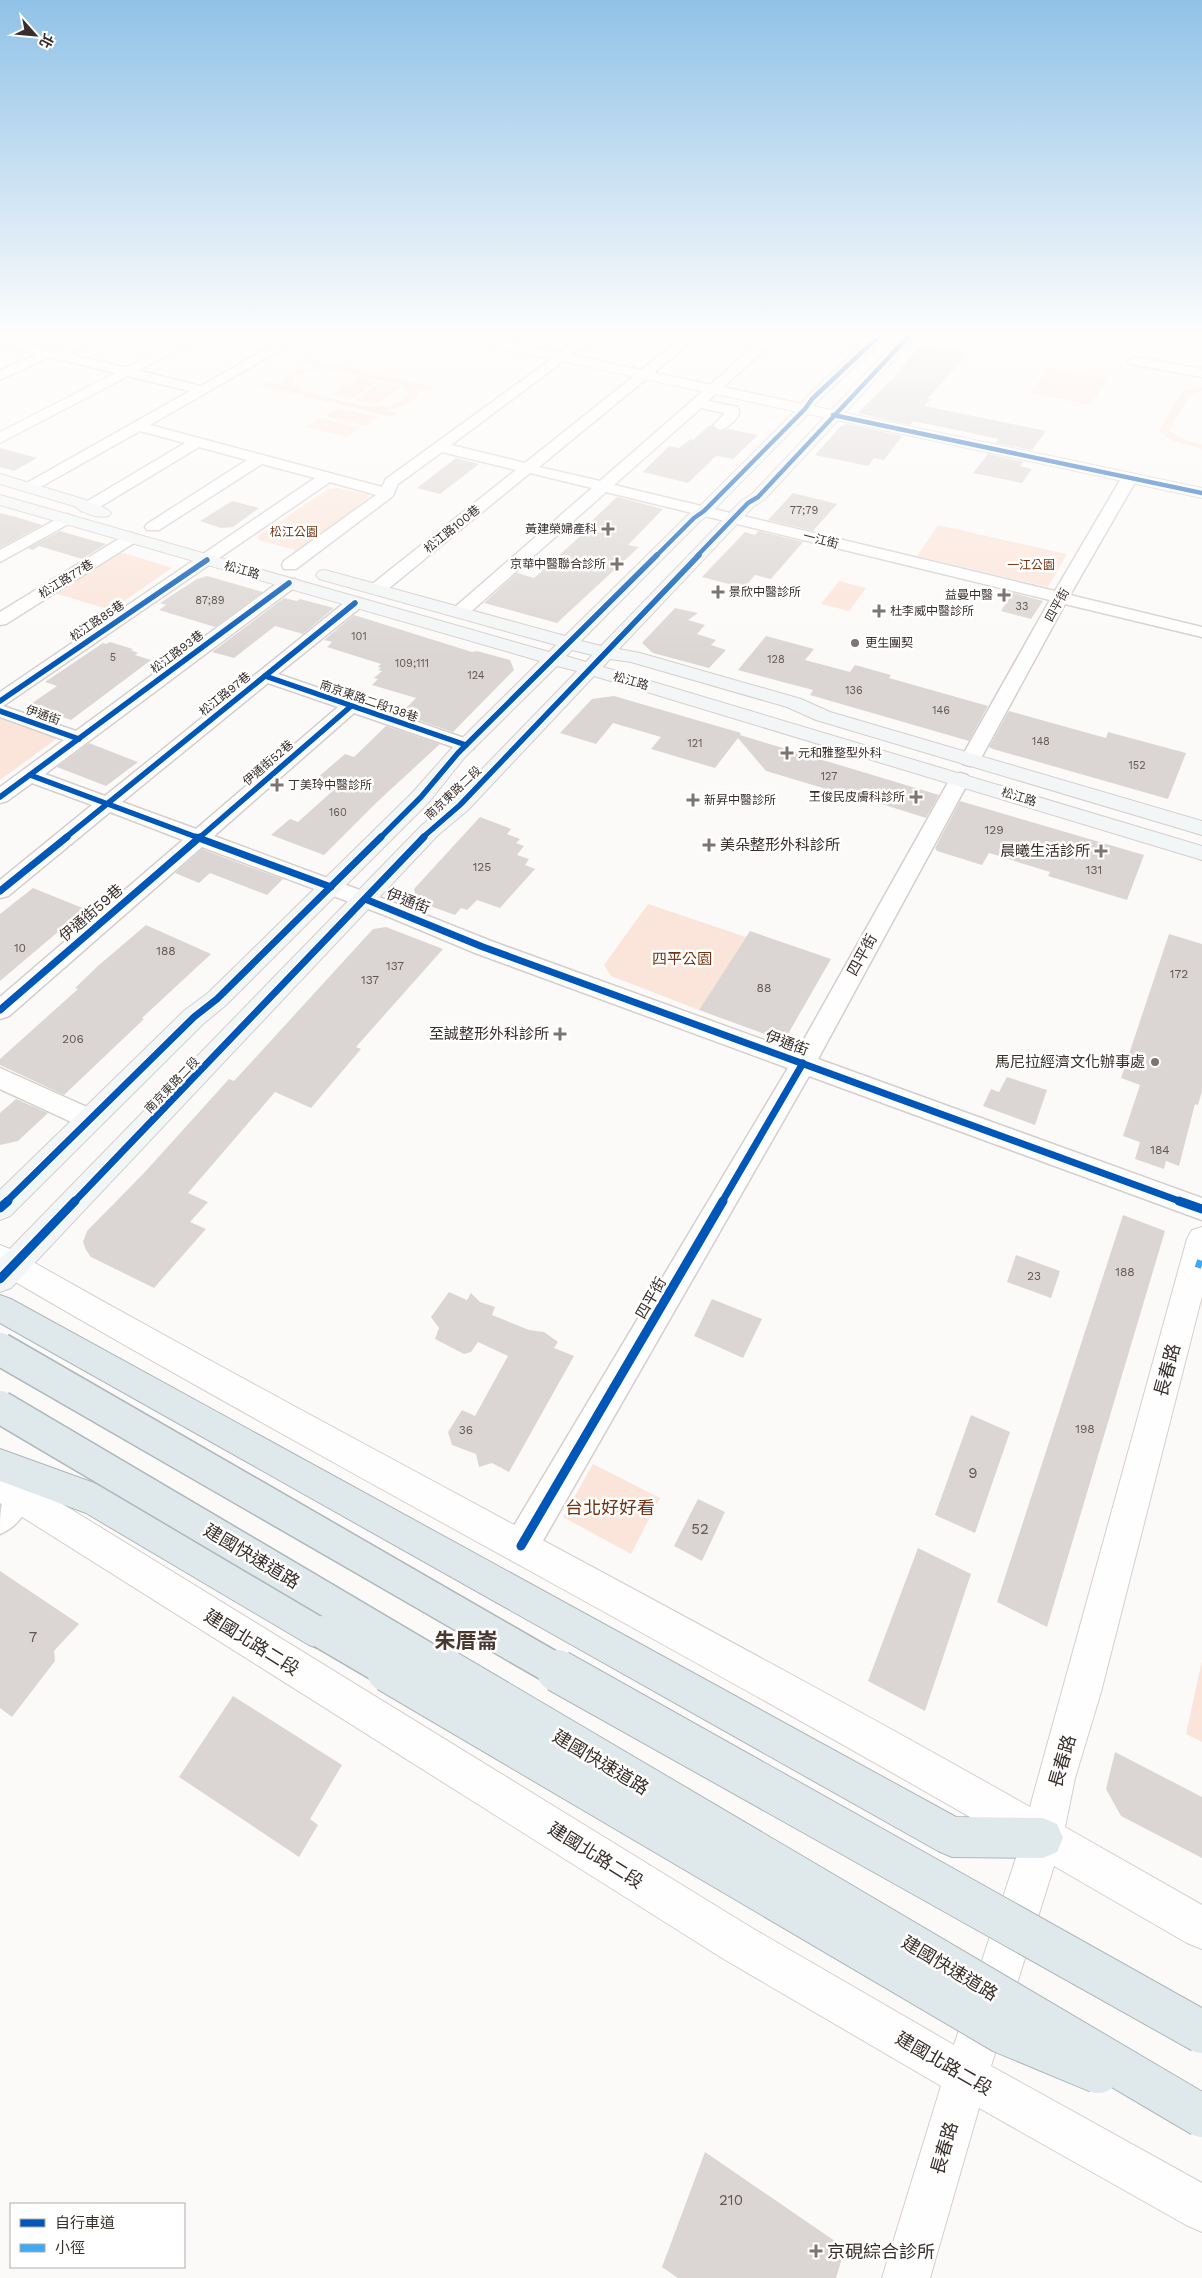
<svg xmlns="http://www.w3.org/2000/svg" width="1202" height="2278" font-family="'Work Sans','Noto Sans TC',sans-serif">
  <style>
    .green { fill: #fbe5da; fill-rule: evenodd }
    .building { fill: #dbd6d3 }
    .lines { fill: none; stroke-linecap: round; stroke-linejoin: round }
    .minor-casing { stroke: #d4cfcc; stroke-width: 3 }
    .tertiary-casing { stroke: #d4cfcc; stroke-width: 2 }
    .secondary-casing { stroke: #d4cfcc; stroke-width: 2 }
    .trunk-casing { stroke: #adb7ba; stroke-width: 2 }
    .minor { fill: #fffefe; fill-rule: evenodd }
    .tertiary { fill: #fffefe; fill-rule: evenodd }
    .secondary { fill: #f3f6f6; fill-rule: evenodd }
    .trunk { fill: #dfe8eb; fill-rule: evenodd }
    .trunk-bridge-far1-casing { stroke: #adb7ba; stroke-width: 35; stroke-linecap: butt }
    .trunk-bridge-casing { stroke: #adb7ba; stroke-width: 44; stroke-linecap: butt }
    .trunk-bridge-far1 { stroke: #dfe8eb; stroke-width: 32 }
    .trunk-bridge { stroke: #dfe8eb; stroke-width: 42 }
    .quiet { stroke: #3fa9f5; stroke-width: 8; stroke-dasharray: 15 8; stroke-linecap: butt }
    .cycleway-far3-casing { stroke: #fff; stroke-width: 6 }
    .cycleway-far2-casing { stroke: #fff; stroke-width: 8 }
    .cycleway-far1-casing { stroke: #fff; stroke-width: 10 }
    .cycleway-casing { stroke: #fff; stroke-width: 12 }
    .cycleway-far3 { stroke: #0057b8; stroke-width: 4.5 }
    .cycleway-far2 { stroke: #0057b8; stroke-width: 5.5 }
    .cycleway-far1 { stroke: #0057b8; stroke-width: 7 }
    .cycleway { stroke: #0057b8; stroke-width: 9 }
    .poi-dot { fill: #7d7572; stroke: #fff; stroke-width: 2 }
    .labels { text-anchor: middle; dominant-baseline: central; stroke-width: 5; stroke-linejoin: round; paint-order: stroke }
    .far-number-label { font-size: 11px; fill: #615854 }
    .far-street-label { font-size: 12px; fill: #382e2a; stroke: #fff }
    .far-poi-label { font-size: 12px; fill: #382e2a; stroke: #fff; text-anchor: start }
    .far-park-label { font-size: 12px; fill: #743411; stroke: #fff }
    .number-label { font-size: 12px; fill: #615854 }
    .poi-label { font-size: 15px; fill: #382e2a; stroke: #fff; text-anchor: end }
    .street-label { font-size: 15px; fill: #382e2a; stroke: #fff }
    .park-label { font-size: 15px; fill: #743411; stroke: #fff }
    .near-number-label { font-size: 15px; fill: #615854 }
    .near-street-label { font-size: 18px; fill: #382e2a; stroke: #fff }
    .near-park-label { font-size: 18px; fill: #743411; stroke: #fff }
    .near-poi-label { font-size: 18px; fill: #382e2a; stroke: #fff; text-anchor: start }
    .near-quarter-label { font-size: 21px; font-weight: bold; fill: #4a372e; stroke: #fff }
  </style>
  <rect width="100%" height="100%" fill="#fcfaf8"/>
  <g class="green">
    <path d="M305,358L435,387L429,391L418,389V397L404,406L387,410L397,413L391,417L258,385L265,381L283,385V380L292,372L316,366L299,362ZM327,369L397,384L407,389L408,394C392,420 325,396 301,390L293,385L294,379C303,371 315,369 327,369Z"/>
    <polygon points="1049,368 1108,379 1090,405 1030,393"/>
    <polygon points="359,377 378,382 352,399 332,394"/>
    <polygon points="381,382 401,387 375,404 355,400"/>
    <polygon points="1202,387 1202,391 1190,395 1169,431 1188,441 1202,444 1202,449 1173,441 1159,431 1182,391"/>
    <polygon points="339,408 379,417 366,426 326,416"/>
    <polygon points="320,418 361,428 347,437 307,427"/>
    <polygon points="338,488 369,495 370,499 298,551 259,540 258,536 328,489"/>
    <polygon points="938,525 1067,554 1048,587 917,556"/>
    <polygon points="118,551 172,568 111,610 51,592"/>
    <polygon points="839,581 866,588 849,611 821,604"/>
    <polygon points="0,715 59,737 0,780"/>
    <polygon points="648,904 746,937 699,1010 611,976 604,965"/>
    <polygon points="593,1464 660,1498 631,1554 563,1517"/>
    <polygon points="1202,1661 1202,1742 1186,1734"/>
  </g>
  <g class="building">
    <polygon points="922,345 968,353 927,399 931,399 924,406 1046,431 1032,450 996,443 999,439 913,421 910,425 858,413 902,369 900,369"/>
    <polygon points="847,424 902,436 884,460 874,458 868,466 815,455 841,426"/>
    <polygon points="710,425 719,432 728,429 758,435 733,459 716,456 688,483 643,472 669,446 679,448 691,439 693,440"/>
    <polygon points="0,448 37,458 14,471 0,467"/>
    <polygon points="988,454 1024,462 1020,466 1032,469 1022,483 973,473"/>
    <polygon points="456,458 479,464 440,494 417,488"/>
    <polygon points="793,493 837,504 813,531 768,520"/>
    <polygon points="617,497 663,509 628,545 639,547 557,623 484,603 517,573 534,578 588,529 584,528"/>
    <polygon points="232,501 259,508 233,527 221,528 200,521"/>
    <polygon points="0,513 16,517 42,525 0,548"/>
    <polygon points="60,531 84,538 106,544 82,559 39,546 33,550 28,548"/>
    <polygon points="758,531 803,542 771,579 755,575 744,588 702,577 745,532 755,535"/>
    <polygon points="207,576 263,592 215,627 159,610 166,605 160,603 197,579"/>
    <polygon points="1013,593 1043,601 1031,619 1001,611"/>
    <polygon points="284,598 297,601 300,599 334,608 303,634 275,626 234,658 212,652"/>
    <polygon points="675,608 698,613 688,620 705,625 697,634 716,640 711,645 726,650 709,668 653,653 642,643"/>
    <polygon points="354,615 472,652 477,651 510,660 514,670 453,732 400,714 416,698 372,685 378,679 374,678 382,671 378,670 381,668 378,667 381,664 327,647 332,642 324,640"/>
    <polygon points="766,636 814,649 805,660 850,672 855,665 891,675 889,678 988,706 969,741 810,695 813,690 738,670"/>
    <polygon points="110,642 133,649 131,650 138,653 135,655 151,660 71,720 28,706 57,686 45,682 103,643 106,644"/>
    <polygon points="614,696 741,733 740,735 939,795 926,818 834,789 833,791 766,771 738,738 715,768 651,749 661,737 613,723 596,744 560,733 592,699"/>
    <polygon points="1009,711 1106,738 1108,732 1186,753 1168,799 993,749 989,747"/>
    <polygon points="386,726 440,744 376,803 324,855 271,835 290,819 298,822 337,787 316,779 345,754 354,757"/>
    <polygon points="89,743 130,759 138,762 106,786 57,767"/>
    <polygon points="960,801 1144,855 1127,900 1048,876 1050,872 989,853 982,865 937,851 935,848"/>
    <polygon points="480,817 511,829 507,834 520,839 516,843 524,846 517,855 529,859 525,865 535,869 500,908 477,900 467,910 461,908 455,915 416,901 414,889"/>
    <polygon points="202,849 228,859 283,879 267,895 210,873 199,883 175,873"/>
    <polygon points="33,888 85,909 0,981 0,914"/>
    <polygon points="146,925 211,954 142,1018 144,1019 64,1095 0,1065 0,1059 78,989 75,988 99,965"/>
    <polygon points="386,927 443,949 356,1047 361,1049 311,1108 275,1092 188,1193 208,1202 190,1222 206,1229 154,1288 91,1257 86,1250 83,1242 87,1231 144,1173 229,1079 234,1081 373,929"/>
    <polygon points="750,931 831,959 784,1041 699,1010"/>
    <polygon points="1169,934 1202,944 1202,1091 1198,1105 1195,1104 1179,1166 1166,1161 1164,1169 1135,1159 1140,1142 1123,1136 1140,1085 1121,1078"/>
    <polygon points="1007,1077 1047,1090 1035,1125 983,1106 991,1089 999,1092"/>
    <polygon points="16,1099 48,1113 18,1141 0,1145 0,1113"/>
    <polygon points="1123,1215 1165,1231 1047,1627 997,1602"/>
    <polygon points="1016,1255 1060,1271 1051,1298 1007,1282"/>
    <polygon points="449,1292 467,1300 471,1293 480,1302 495,1307 492,1315 529,1330 544,1332 558,1342 554,1348 574,1356 509,1472 492,1463 479,1467 476,1454 452,1445 448,1432 462,1410 475,1416 508,1356 478,1342 471,1352 464,1354 435,1339 439,1328 431,1317"/>
    <polygon points="712,1299 762,1319 743,1358 694,1336"/>
    <polygon points="971,1415 1010,1432 975,1533 935,1515"/>
    <polygon points="698,1499 725,1512 702,1561 674,1546"/>
    <polygon points="918,1548 971,1574 925,1711 868,1681"/>
    <polygon points="0,1571 79,1624 54,1651 55,1661 12,1717 0,1708"/>
    <polygon points="233,1696 342,1765 310,1819 318,1825 299,1857 179,1777"/>
    <polygon points="1115,1752 1202,1797 1202,1858 1121,1816 1106,1789"/>
    <polygon points="705,2152 845,2248 836,2278 678,2278 662,2267"/>
  </g>
  <g class="lines">
    <g class="minor-casing">
      <g id="minor">
        <path d="M0,337L57,351L82,337H98L70,354L201,386L287,337H303L150,425L382,487L386,479L582,337H596L451,445L525,463L683,337H697L539,467L600,481L765,337H779L708,401L737,407L739,410C740,418 728,428 720,430L713,426L725,413L701,408L614,485L1055,591L1122,477L1125,474H1135L1138,477L1070,595L1202,627V637L1065,604L980,760L977,764L970,766L963,764L960,760L1050,600L606,492L466,616H454L451,612L454,608L592,488L530,473L383,593H371L369,589L371,585L516,470L442,452L398,484L393,496L296,569H284L282,565L284,561L376,495L330,482L3,706L76,731L283,579H295L297,583L295,587L45,774L105,796L349,599H361L364,603L361,607L278,674L473,741L476,745L473,749L466,751L459,749L354,713L214,836L403,906L491,941L797,1052L950,779L953,775L960,773L967,775L970,779L818,1059L1202,1198V1220L809,1076L533,1558L521,1562L509,1558L504,1546L509,1534L788,1068L475,953L387,916L202,847L9,1016L0,1019V997L183,840L110,812L8,896L0,898V880L92,805L32,783L7,801L0,803V787L64,740L0,717V692L315,478L262,464L159,530H147L145,527L147,524L247,460L199,447L93,511H81L79,508L81,505L185,443L140,431L35,490H25L22,487L25,484L190,391L49,357L0,380V371L36,354L0,345ZM268,683L338,707L196,829L122,802Z"/>
        <polygon points="501,337 516,337 504,347 494,347 493,344"/>
        <polygon points="833,337 861,337 877,340 878,343 872,347 839,341"/>
        <polygon points="1135,357 1202,369 1202,377 1130,364 1128,361"/>
        <polygon points="66,514 72,516 74,519 72,522 0,562 0,550"/>
        <polygon points="131,533 137,535 139,538 137,541 6,624 0,625 0,612 125,535"/>
        <polygon points="0,1068 98,1112 102,1119 98,1126 89,1129 80,1126 0,1089"/>
        <path d="M18,1480L29,1485L34,1496C27,1512 17,1527 0,1534C0,1510 0,1491 18,1480Z"/>
      </g>
    </g>
    <g class="tertiary-casing">
      <g id="tertiary">
        <polygon points="186,337 203,337 0,443 0,432"/>
        <polygon points="459,337 486,337 1202,488 1202,498 466,341"/>
        <path d="M1202,1227V1296L1101,1692L1075,1778L1065,1827L1202,1905V1949L1187,1943L1054,1866L991,2066L1202,2183V2232L1186,2225L979,2108L930,2278H882L941,2086L722,1958L0,1503V1468L12,1473L752,1928L954,2045L1020,1846C683,1650 337,1470 0,1273V1245L10,1249C347,1440 693,1616 1030,1807L1187,1239L1192,1230Z"/>
      </g>
    </g>
    <g class="secondary-casing">
      <g id="secondary">
        <path d="M870,337H885L817,402L810,412L710,514L700,521L581,641L601,646L742,500L752,494L900,337H915L764,500L754,506L619,649L640,653L801,699L830,712L1202,821V835L816,720L787,707L631,662L610,659L603,667L1202,846V860L594,676L468,810L438,835L11,1288L0,1292V1259L422,825L452,800L577,671L557,666L465,757L429,802L226,1005L203,1024L10,1216L0,1220V1190L185,1010L208,993L413,792L451,749L540,661L0,505V495L549,652L556,645L319,579L316,575L319,571L325,570L565,636L688,515L698,508L800,406L807,396ZM572,650L592,655L586,662L566,656Z"/>
        <path d="M0,474L86,500C93,505 106,506 111,513L109,516C97,519 83,513 74,506L0,484Z"/>
      </g>
    </g>
    <g class="trunk-casing">
      <g id="trunk">
        <polygon points="0,1295 11,1299 956,1817 1043,1818 1057,1824 1063,1838 1057,1852 1043,1858 952,1857 938,1851 0,1323"/>
        <polygon points="0,1449 108,1488 335,1619 340,1632 335,1645 322,1650 309,1645 86,1513 0,1481"/>
      </g>
    </g>
    <use href="#minor" class="minor"/>
    <use href="#tertiary" class="tertiary"/>
    <use href="#secondary" class="secondary"/>
    <use href="#trunk" class="trunk"/>
    <g class="trunk-bridge-far1-casing">
      <g id="trunk-bridge-far1">
        <polyline points="0,1349 560,1672"/>
        <polyline points="0,1407 449,1672"/>
        <polyline points="322,1632 390,1672"/>
      </g>
    </g>
    <g class="trunk-bridge-casing">
      <g id="trunk-bridge">
        <polyline points="388,1671 1002,2032 1098,2072"/>
        <polyline points="447,1671 1202,2116"/>
        <polyline points="558,1671 1202,2032"/>
      </g>
    </g>
    <use href="#trunk-bridge-far1" class="trunk-bridge-far1"/>
    <use href="#trunk-bridge" class="trunk-bridge"/>
    <polyline class="quiet" points="1196,1263 1202,1265"/>
    <g class="cycleway-far3-casing">
      <g id="cycleway-far3">
        <polyline points="833,415 1202,493"/>
        <polyline points="656,556 694,518 704,511 805,409 812,399 878,337"/>
        <polyline points="697,556 748,503 758,497 908,337"/>
      </g>
    </g>
    <g class="cycleway-far2-casing">
      <g id="cycleway-far2">
        <polyline points="265,676 466,745"/>
        <polyline points="0,701 207,560"/>
        <polyline points="0,711 79,739"/>
        <polyline points="30,775 199,838"/>
        <polyline points="0,797 289,583"/>
        <polyline points="65,838 355,603"/>
        <polyline points="199,838 350,707"/>
        <polyline points="380,838 421,797 458,753 657,555"/>
        <polyline points="422,838 460,805 699,555"/>
      </g>
    </g>
    <g class="cycleway-far1-casing">
      <g id="cycleway-far1">
        <polyline points="196,837 331,887"/>
        <polyline points="0,891 67,837"/>
        <polyline points="365,899 483,947 1182,1202"/>
        <polyline points="0,1010 200,837"/>
        <polyline points="6,1202 194,1017 217,999 381,837"/>
        <polyline points="74,1202 424,837"/>
        <polyline points="722,1202 803,1063"/>
      </g>
    </g>
    <g class="cycleway-casing">
      <g id="cycleway">
        <polyline points="1179,1201 1202,1209"/>
        <polyline points="0,1208 8,1201"/>
        <polyline points="0,1279 75,1201"/>
        <polyline points="521,1546 723,1201"/>
      </g>
    </g>
    <use href="#cycleway-far3" class="cycleway-far3"/>
    <use href="#cycleway-far2" class="cycleway-far2"/>
    <use href="#cycleway-far1" class="cycleway-far1"/>
    <use href="#cycleway" class="cycleway"/>
  </g>
  <linearGradient id="sky" x2="0" y2="1"><stop stop-color="#90c2e7"/><stop offset="0.51" stop-color="#fefdfc"/><stop offset="1" stop-color="#fefdfc" stop-opacity="0"/></linearGradient>
  <rect width="1202" height="656" fill="url(#sky)"/>
  <g class="poi-dot">
    <path d="M605.5 521.5h5v5h5v5h-5v5h-5v-5h-5v-5h5z"/>
    <path d="M614.5 556.5h5v5h5v5h-5v5h-5v-5h-5v-5h5z"/>
    <path d="M715.5 584.5h5v5h5v5h-5v5h-5v-5h-5v-5h5z"/>
    <path d="M1001.5 587.5h5v5h5v5h-5v5h-5v-5h-5v-5h5z"/>
    <path d="M876.5 603.5h5v5h5v5h-5v5h-5v-5h-5v-5h5z"/>
    <circle cx="855" cy="643" r="5"/>
    <path d="M784.5 745.5h5v5h5v5h-5v5h-5v-5h-5v-5h5z"/>
    <path d="M274.5 777.5h5v5h5v5h-5v5h-5v-5h-5v-5h5z"/>
    <path d="M913.5 789.5h5v5h5v5h-5v5h-5v-5h-5v-5h5z"/>
    <path d="M690.5 792.5h5v5h5v5h-5v5h-5v-5h-5v-5h5z"/>
    <path d="M706.5 837.5h5v5h5v5h-5v5h-5v-5h-5v-5h5z"/>
    <path d="M1098.5 843.5h5v5h5v5h-5v5h-5v-5h-5v-5h5z"/>
    <path d="M557.5 1026.5h5v5h5v5h-5v5h-5v-5h-5v-5h5z"/>
    <circle cx="1155" cy="1062" r="5"/>
    <path d="M813.5 2243.5h5v5h5v5h-5v5h-5v-5h-5v-5h5z"/>
  </g>
  <g class="labels">
    <g class="far-number-label">
      <text x="804" y="510">77;79</text>
      <text x="210" y="600">87;89</text>
      <text x="1022" y="606">33</text>
      <text x="359" y="636">101</text>
      <text x="113" y="657">5</text>
      <text x="776" y="659">128</text>
      <text x="412" y="663">109;111</text>
      <text x="476" y="675">124</text>
      <text x="854" y="690">136</text>
      <text x="941" y="710">146</text>
      <text x="1041" y="741">148</text>
      <text x="695" y="743">121</text>
      <text x="1137" y="765">152</text>
      <text x="829" y="776">127</text>
      <text x="338" y="812">160</text>
    </g>
    <g class="far-street-label">
      <text transform="translate(452 529) rotate(-39)">松江路100巷</text>
      <text transform="translate(821 540) rotate(14)">一江街</text>
      <text transform="translate(242 570) rotate(16)">松江路</text>
      <text transform="translate(66 579) rotate(-32)">松江路77巷</text>
      <text transform="translate(1057 605) rotate(-61)">四平街</text>
      <text transform="translate(97 621) rotate(-34)">松江路85巷</text>
      <text transform="translate(177 652) rotate(-37)">松江路93巷</text>
      <text transform="translate(631 681) rotate(16)">松江路</text>
      <text transform="translate(225 694) rotate(-39)">松江路97巷</text>
      <text transform="translate(369 701) rotate(19)">南京東路二段138巷</text>
      <text transform="translate(43 715) rotate(19)">伊通街</text>
      <text transform="translate(268 763) rotate(-41)">伊通街52巷</text>
      <text transform="translate(453 793) rotate(-43)">南京東路二段</text>
      <text transform="translate(1019 797) rotate(17)">松江路</text>
      <text transform="translate(172 1085) rotate(-46)">南京東路二段</text>
    </g>
    <g class="far-poi-label">
      <text x="597" y="529" text-anchor="end">黃建榮婦產科</text>
      <text x="606" y="564" text-anchor="end">京華中醫聯合診所</text>
      <text x="729" y="592">景欣中醫診所</text>
      <text x="993" y="595" text-anchor="end">益曼中醫</text>
      <text x="890" y="611">杜李威中醫診所</text>
      <text x="865" y="643">更生團契</text>
      <text x="798" y="753">元和雅整型外科</text>
      <text x="288" y="785">丁美玲中醫診所</text>
      <text x="905" y="797" text-anchor="end">王俊民皮膚科診所</text>
      <text x="704" y="800">新昇中醫診所</text>
    </g>
    <g class="far-park-label">
      <text x="294" y="532">松江公園</text>
      <text x="1031" y="565">一江公園</text>
    </g>
    <g class="number-label">
      <text x="994" y="830">129</text>
      <text x="482" y="867">125</text>
      <text x="1094" y="870">131</text>
      <text x="20" y="948">10</text>
      <text x="166" y="951">188</text>
      <text x="395" y="966">137</text>
      <text x="1179" y="974">172</text>
      <text x="370" y="980">137</text>
      <text x="764" y="988">88</text>
      <text x="73" y="1039">206</text>
      <text x="1160" y="1150">184</text>
      <text x="1125" y="1272">188</text>
      <text x="1034" y="1276">23</text>
      <text x="1085" y="1429">198</text>
      <text x="466" y="1430">36</text>
    </g>
    <g class="poi-label">
      <text x="720" y="845" text-anchor="start">美朵整形外科診所</text>
      <text x="1090" y="851">晨曦生活診所</text>
      <text x="549" y="1034">至誠整形外科診所</text>
      <text x="1145" y="1062">馬尼拉經濟文化辦事處</text>
    </g>
    <g class="street-label">
      <text transform="translate(408 901) rotate(21)">伊通街</text>
      <text transform="translate(91 913) rotate(-41)">伊通街59巷</text>
      <text transform="translate(862 955) rotate(-61)">四平街</text>
      <text transform="translate(787 1043) rotate(20)">伊通街</text>
      <text transform="translate(651 1298) rotate(-60)">四平街</text>
    </g>
    <g class="park-label">
      <text x="682" y="959">四平公園</text>
    </g>
    <g class="near-number-label">
      <text x="973" y="1473">9</text>
      <text x="700" y="1529">52</text>
      <text x="33" y="1637">7</text>
      <text x="731" y="2200">210</text>
    </g>
    <g class="near-street-label">
      <text transform="translate(1167 1370) rotate(-75)">長春路</text>
      <text transform="translate(252 1556) rotate(31)">建國快速道路</text>
      <text transform="translate(252 1642) rotate(32)">建國北路二段</text>
      <text transform="translate(1062 1761) rotate(-74)">長春路</text>
      <text transform="translate(601 1762) rotate(31)">建國快速道路</text>
      <text transform="translate(596 1855) rotate(32)">建國北路二段</text>
      <text transform="translate(950 1968) rotate(31)">建國快速道路</text>
      <text transform="translate(944 2063) rotate(30)">建國北路二段</text>
      <text transform="translate(944 2148) rotate(-74)">長春路</text>
    </g>
    <g class="near-park-label">
      <text x="610" y="1507">台北好好看</text>
    </g>
    <g class="near-poi-label">
      <text x="827" y="2251">京硯綜合診所</text>
    </g>
    <g class="near-quarter-label">
      <text x="466" y="1640">朱厝崙</text>
    </g>
  </g>
  <rect x="10" y="2203" width="175" height="65" fill="#ffffff" stroke="#afabaa"/>
  <rect x="20" y="2219" width="25" height="8" fill="#0057b8" stroke="#afabaa"/>
  <text x="55" y="2228" font-size="15" fill="#382e2a">自行車道</text>
  <rect x="20" y="2244" width="25" height="8" fill="#3fa9f5" stroke="#afabaa"/>
  <text x="55" y="2253" font-size="15" fill="#382e2a">小徑</text>
  <g transform="translate(35 35) rotate(117)" stroke="#ffffff" stroke-width="4" paint-order="stroke">
  <path d="M0-4L9 19L0 12L-9 19Z" fill="#382e2a"/>
  <text y="-8" font-size="14" font-weight="bold" text-anchor="middle" fill="#382e2a">北</text>
  </g>
</svg>
